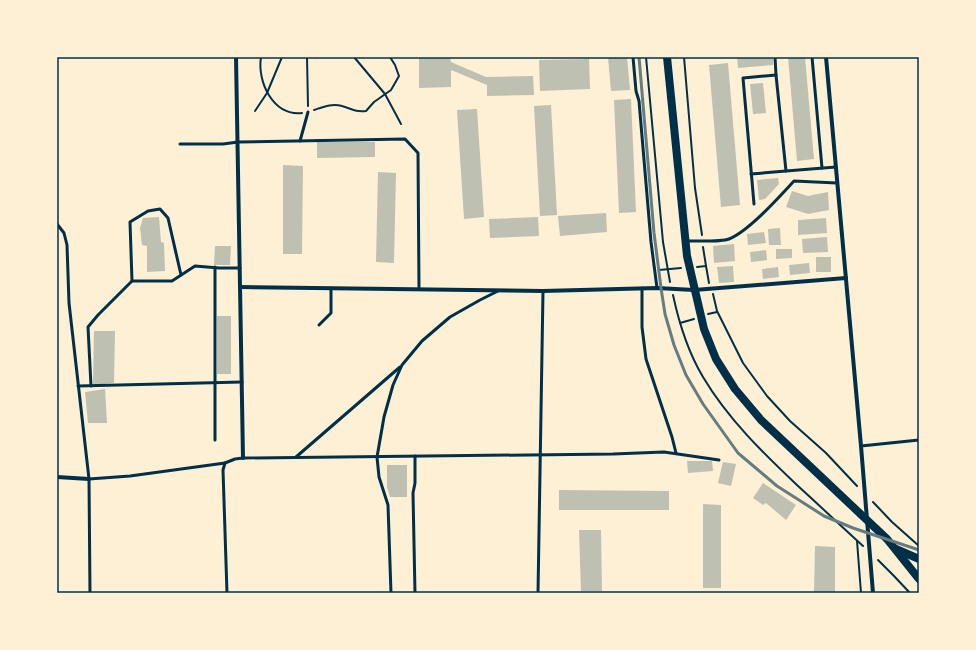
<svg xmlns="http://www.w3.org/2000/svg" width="976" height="650" font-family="Figtree,sans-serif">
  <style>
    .building { fill: #bec0b2 }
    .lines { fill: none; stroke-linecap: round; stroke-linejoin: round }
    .path { stroke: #003049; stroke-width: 2 }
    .service { stroke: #003049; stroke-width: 3 }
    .minor { stroke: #003049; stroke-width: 4 }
    .secondary { stroke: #003049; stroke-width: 8 }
    .rail { stroke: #657d81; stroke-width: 3 }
    .neatline { fill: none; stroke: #003049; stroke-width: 1.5 }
  </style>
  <rect width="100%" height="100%" fill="#fdf0d5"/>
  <g class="building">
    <polygon points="419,57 450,57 451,62 486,77 533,76 534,95 487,96 487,85 451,70 451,87 419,88"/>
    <polygon points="608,57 627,57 630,90 611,91"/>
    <polygon points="737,57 773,57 773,65 738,68"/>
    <polygon points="788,57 805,57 814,159 797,161"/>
    <polygon points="589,59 590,89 540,91 539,60"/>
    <polygon points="728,63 740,205 721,207 709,65"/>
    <polygon points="763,83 766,113 753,114 750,84"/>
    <polygon points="631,99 636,212 619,213 614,100"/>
    <polygon points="551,105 557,215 540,216 534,106"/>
    <polygon points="477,109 484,217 464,219 457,110"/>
    <polygon points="317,142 375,142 375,157 317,158"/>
    <polygon points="283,165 303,166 302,254 283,254"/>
    <polygon points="378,172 396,173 394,263 376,262"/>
    <polygon points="778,178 779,184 765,199 759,200 757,180"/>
    <polygon points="792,191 808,196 828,192 829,210 808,214 786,207"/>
    <polygon points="606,213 607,232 560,236 558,216"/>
    <polygon points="159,217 161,242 164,243 165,271 147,272 147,246 142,245 140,228 143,218"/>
    <polygon points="538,217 539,236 490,238 489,219"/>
    <polygon points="826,218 827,233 798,235 798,220"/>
    <polygon points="780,228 781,245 769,245 768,229"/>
    <polygon points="764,232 766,243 748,245 747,234"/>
    <polygon points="827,237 828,252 803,253 802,239"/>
    <polygon points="734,244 735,261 714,263 713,246"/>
    <polygon points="215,246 231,246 230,265 214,265"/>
    <polygon points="776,249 792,249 792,258 776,259"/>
    <polygon points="766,250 767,260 751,262 750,252"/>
    <rect x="816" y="257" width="15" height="15"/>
    <polygon points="809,263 810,273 790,275 789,265"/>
    <polygon points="733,266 734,282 719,283 717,267"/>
    <polygon points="778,267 779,277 763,279 762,269"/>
    <rect x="217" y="316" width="14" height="58"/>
    <polygon points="94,331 115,331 114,383 93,385"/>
    <polygon points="105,389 107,423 88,423 85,392"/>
    <polygon points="687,461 712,461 713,471 688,473"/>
    <polygon points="723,462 736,464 731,486 718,483"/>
    <polygon points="387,465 407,465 407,497 390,497 387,487"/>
    <polygon points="763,483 796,505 786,520 766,503 763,505 753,498"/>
    <polygon points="559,490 669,491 669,510 559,510"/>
    <polygon points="703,504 721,505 721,588 703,588"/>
    <polygon points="579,530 601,530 602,591 581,591"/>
    <polygon points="815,546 835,547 835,593 814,593"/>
  </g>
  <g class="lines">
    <g class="path">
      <path d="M261,57C257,82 273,116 302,113"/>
      <polyline points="307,57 308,106"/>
      <polyline points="354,57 385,94 401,124"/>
      <polyline points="646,57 663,242 670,282"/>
      <polyline points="684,57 695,188 702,235"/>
      <path d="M314,110C323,107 332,103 342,106C353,109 353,112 366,111L374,102L391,90L399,76L395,65L390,57"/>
      <polyline points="255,111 267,93 282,57"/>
      <polyline points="706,266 709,283"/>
      <polyline points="697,267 706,266 703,247"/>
      <polyline points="659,270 681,268"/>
      <polyline points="713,294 717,311 743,363 767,396 790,421 826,453 857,486"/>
      <path d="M673,295C679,323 688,352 703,377C728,419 763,453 798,486C820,506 841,526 863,546"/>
      <polyline points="708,314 717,312"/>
      <polyline points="680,323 694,319"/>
      <polyline points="873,502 892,522 919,546"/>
      <polyline points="857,541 861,593"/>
      <polyline points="878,560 894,576 910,593"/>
    </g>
    <g class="service">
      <polyline points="633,57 636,91 639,101 651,242 657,288"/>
      <polyline points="775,57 776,75"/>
      <polyline points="812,57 822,168"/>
      <polyline points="300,141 308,112"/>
      <polyline points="180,144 223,144 238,142 405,139 418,153 419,289"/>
      <polyline points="751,174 786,171"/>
      <polyline points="754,204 743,78 776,75 786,171 836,167"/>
      <polyline points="57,224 64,233 67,245 69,303 89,479 90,593"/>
      <path d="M686,241C696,241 721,242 729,239C749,231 779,197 794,181L837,183"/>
      <polyline points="215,267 215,440"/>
      <polyline points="132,281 130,222 148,211 160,209 168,218 181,275"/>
      <polyline points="642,288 642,327 646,359 672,437 676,453"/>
      <polyline points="319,325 331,313 331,288"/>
      <polyline points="78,386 242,382"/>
      <polyline points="91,386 88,327 98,315 132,281 172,281 195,266 219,268 240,268"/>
      <polyline points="861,446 919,440"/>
      <polyline points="296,457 400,367"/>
      <polyline points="89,479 130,476 225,463"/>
      <polyline points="227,593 223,470 225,463 235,459 243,458 613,454 664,452 719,460"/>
      <polyline points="391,593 388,505 379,477 377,457 384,417 393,385 402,365 422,341 450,317 480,300 498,291"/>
      <polyline points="415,593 413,493 415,483 415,456"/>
      <polyline points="538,593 543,291"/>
    </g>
    <g class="minor">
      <polyline points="236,57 243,458"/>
      <polyline points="826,57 861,446 873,593"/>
      <polyline points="240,287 543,291 657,288 694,290 846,278"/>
      <polyline points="57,477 89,479"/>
    </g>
    <g class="secondary">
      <polyline points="667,57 687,256 704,329 716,359 735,389 761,420 887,539 919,579"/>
      <polyline points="896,549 919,559"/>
    </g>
    <polyline class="rail" points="639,57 654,233 661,288 665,314 674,345 686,375 703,404 738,453 777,486 824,516 853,528 919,550"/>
  </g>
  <rect width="976" height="650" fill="none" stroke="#fdf0d5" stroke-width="116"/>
  <rect x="58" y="58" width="860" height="534" class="neatline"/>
</svg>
